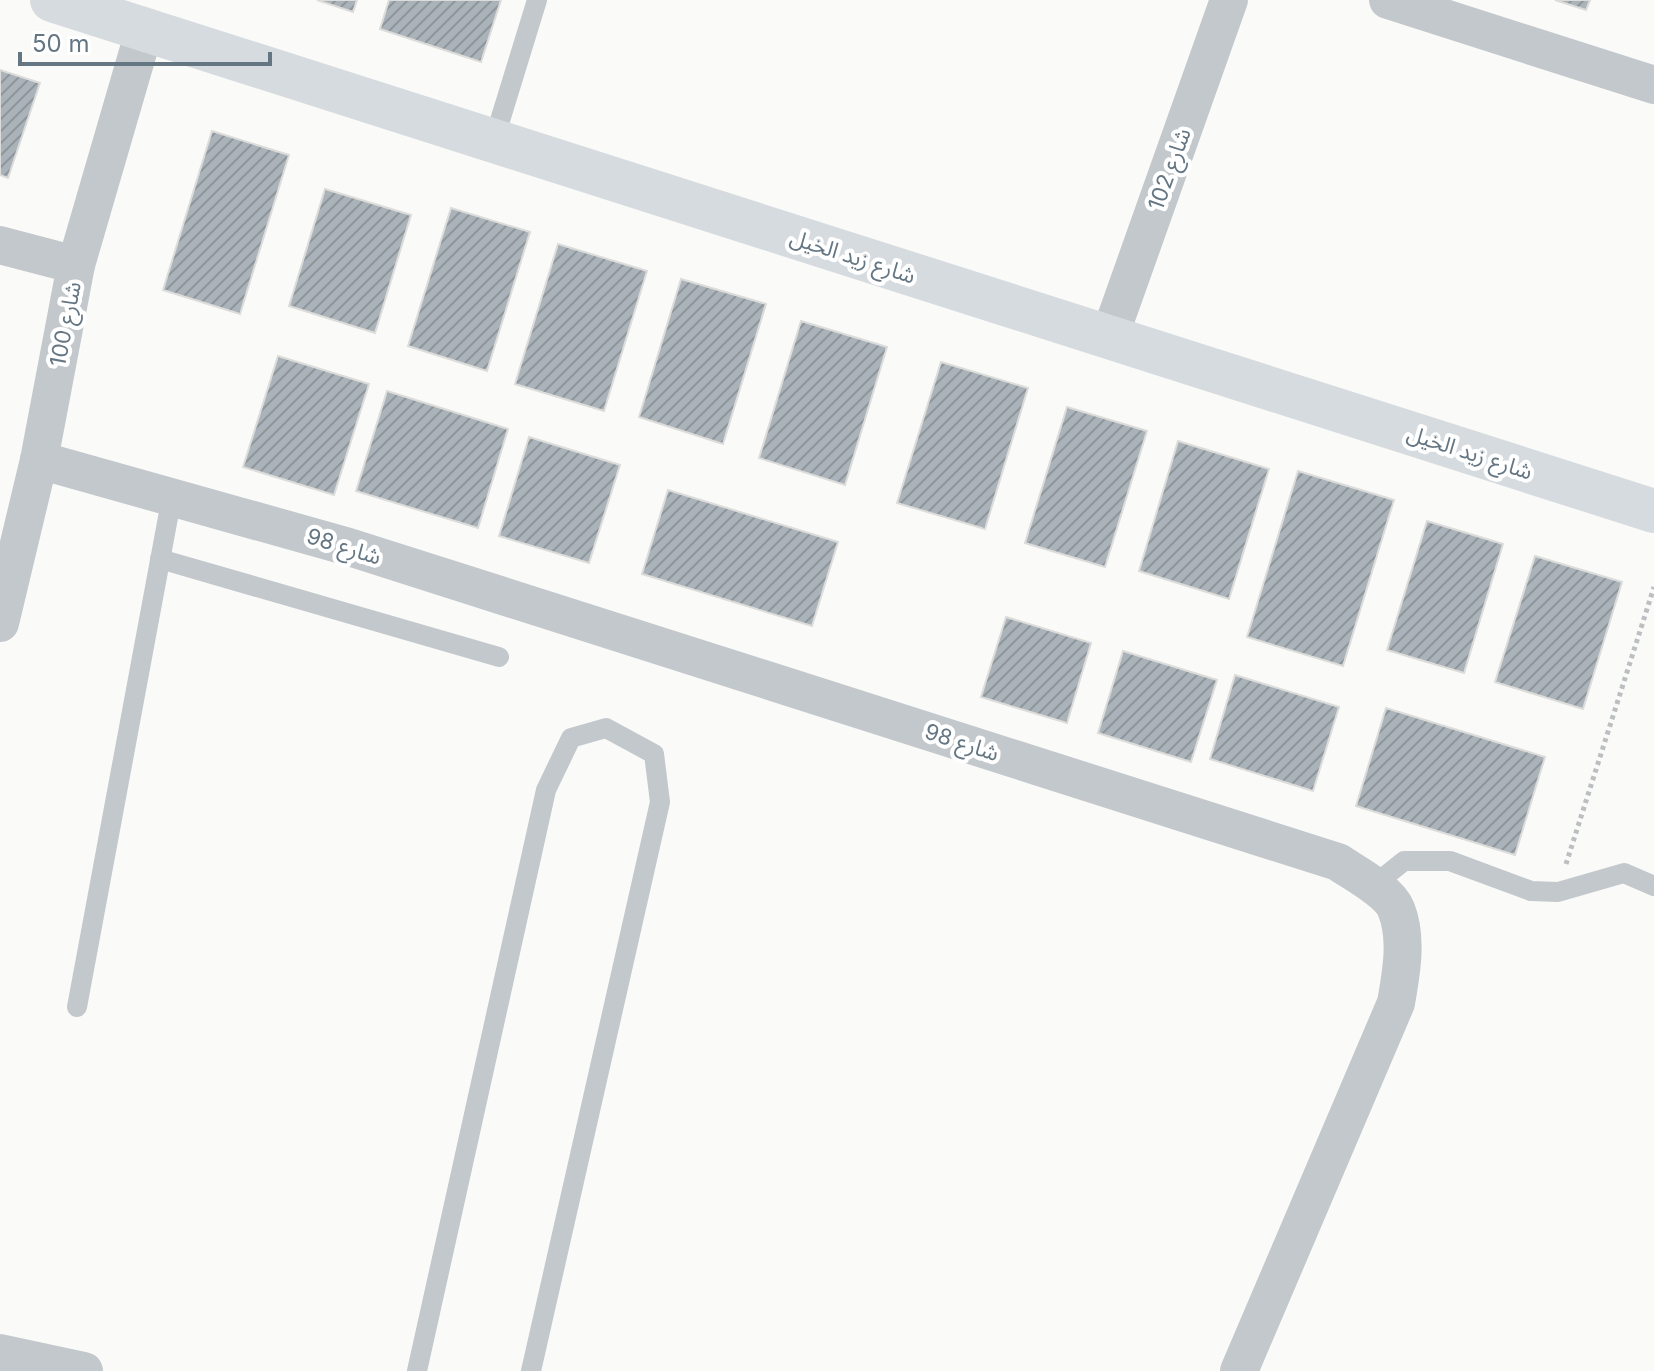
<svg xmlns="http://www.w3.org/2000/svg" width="1654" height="1371" font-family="Inter,'Noto Sans Arabic',sans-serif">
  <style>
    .building { fill: url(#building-hatch); stroke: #dcdcda; stroke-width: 2 }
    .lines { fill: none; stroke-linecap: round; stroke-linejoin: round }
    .path { stroke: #bbbfc2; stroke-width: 5; stroke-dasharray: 4 4; stroke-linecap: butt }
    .lane { stroke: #c3c8cc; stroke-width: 20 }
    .street { stroke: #c3c8cc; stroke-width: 38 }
    .secondary { stroke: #d6dbdf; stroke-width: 44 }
    .labels { text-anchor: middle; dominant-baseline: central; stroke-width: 8; stroke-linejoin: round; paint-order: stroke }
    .street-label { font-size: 22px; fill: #657683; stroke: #fff }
  </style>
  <defs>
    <pattern id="building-hatch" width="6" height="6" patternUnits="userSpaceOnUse" patternTransform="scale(2)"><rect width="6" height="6" fill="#aab3b9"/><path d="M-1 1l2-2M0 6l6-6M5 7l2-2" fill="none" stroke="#8e969c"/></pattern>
  </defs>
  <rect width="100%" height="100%" fill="#fafaf8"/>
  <g class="building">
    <polygon points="317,0 357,0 353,12"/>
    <polygon points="389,0 501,0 481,62 380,29"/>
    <polygon points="1555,0 1590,0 1586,10"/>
    <polygon points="0,70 40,83 8,178 0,175"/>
    <polygon points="212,131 289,155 240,314 163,290"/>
    <polygon points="325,189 411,215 375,333 289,306"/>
    <polygon points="451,208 530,232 487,371 408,346"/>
    <polygon points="558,244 647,271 604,411 515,384"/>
    <polygon points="681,279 766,304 723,444 639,417"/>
    <polygon points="801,321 887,347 845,485 759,458"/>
    <polygon points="278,356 369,384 334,495 243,467"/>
    <polygon points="941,362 1028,388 985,529 897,503"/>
    <polygon points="387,391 508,429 478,528 356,491"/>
    <polygon points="1067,407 1147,431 1105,567 1025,543"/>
    <polygon points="529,437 620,465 589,563 499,536"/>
    <polygon points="1178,441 1269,469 1229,599 1139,571"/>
    <polygon points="1298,471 1394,500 1343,666 1247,637"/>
    <polygon points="668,490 838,542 812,626 642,574"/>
    <polygon points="1427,521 1503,544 1464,673 1387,650"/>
    <polygon points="1535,556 1622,582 1583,709 1495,682"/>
    <polygon points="1006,617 1091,643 1067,723 981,697"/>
    <polygon points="1123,651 1217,680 1191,762 1098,733"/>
    <polygon points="1235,675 1339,707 1313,791 1210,759"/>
    <polygon points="1386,708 1545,757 1515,855 1356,806"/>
  </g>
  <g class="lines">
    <polyline class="path" points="1566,864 1654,587"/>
    <g class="lane">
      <polyline points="494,140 537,0"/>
      <polyline points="160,559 499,657"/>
      <polyline points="1374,885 1404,861 1450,861 1531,891 1558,892 1624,873 1654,886"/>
      <polyline points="77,1007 172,496"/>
      <polyline points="417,1371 546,790 571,738 606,728 654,754 660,802 531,1371"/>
    </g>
    <g class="street">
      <polyline points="1388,0 1654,85"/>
      <polyline points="0,245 76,265"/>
      <polyline points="1109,338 1229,0"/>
      <path d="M39,460L349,547L1338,862C1354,873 1389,891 1396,909C1408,938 1401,974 1396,1003L1239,1371"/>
      <polyline points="0,623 39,460 76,265 145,28"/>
      <polyline points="0,1353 84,1371"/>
    </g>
    <polyline class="secondary" points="52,0 1654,511"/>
  </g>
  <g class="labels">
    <g class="street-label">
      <text transform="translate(1169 169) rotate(-70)">شارع 102</text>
      <text transform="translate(853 256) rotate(18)">شارع زيد الخيل</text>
      <text transform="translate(65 324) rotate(-79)">شارع 100</text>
      <text transform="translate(1470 452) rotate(18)">شارع زيد الخيل</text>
      <text transform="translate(344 546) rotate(17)">شارع 98</text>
      <text transform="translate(962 742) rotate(18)">شارع 98</text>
    </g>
  </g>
  <path d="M20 52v12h250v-12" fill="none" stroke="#657683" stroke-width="4"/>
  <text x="32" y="52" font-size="24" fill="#657683" stroke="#ffffff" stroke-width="6" paint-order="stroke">50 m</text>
</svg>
